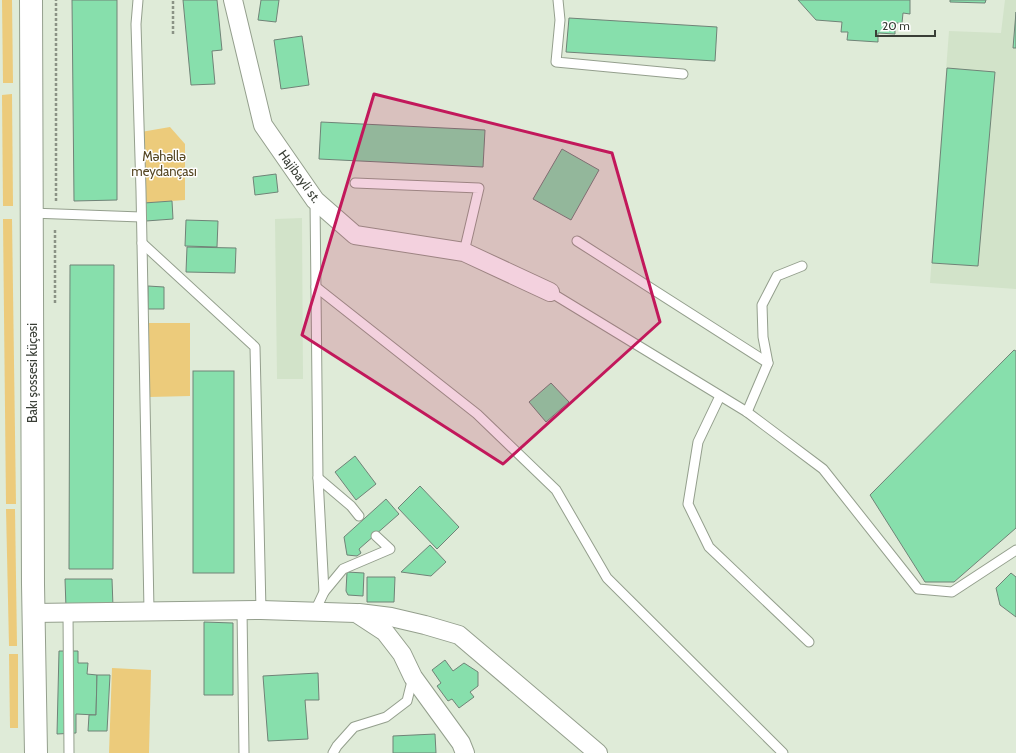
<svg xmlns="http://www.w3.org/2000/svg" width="1016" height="753" font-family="Cabin,sans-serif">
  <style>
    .built { fill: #d2e3c9 }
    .green { fill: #eccb7b }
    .building { fill: #87dfac; stroke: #708377 }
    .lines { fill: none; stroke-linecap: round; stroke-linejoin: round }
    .service-casing { stroke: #949f8d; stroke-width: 11 }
    .minor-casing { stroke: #949f8d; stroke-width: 20 }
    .primary-casing { stroke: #949f8d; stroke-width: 24 }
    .path { stroke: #8a9285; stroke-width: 2.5; stroke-dasharray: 3 2; stroke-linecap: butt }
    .service { stroke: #fff; stroke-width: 9 }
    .minor { stroke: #fff; stroke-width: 18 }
    .primary { stroke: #fff; stroke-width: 22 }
    .marked { fill: #c2185b; fill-opacity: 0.2; stroke: #c2185b; stroke-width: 3; stroke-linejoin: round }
    .labels { text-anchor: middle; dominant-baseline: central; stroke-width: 3; stroke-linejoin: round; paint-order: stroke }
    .park-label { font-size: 13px; fill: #564723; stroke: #fff }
    .street-label { font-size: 13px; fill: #393e36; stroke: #fff }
  </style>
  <rect width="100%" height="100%" fill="#dfebd8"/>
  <g class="built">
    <polygon points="1005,0 1016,0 1016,289 930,283 949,31 1001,33"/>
    <polygon points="302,218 303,379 277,379 275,219"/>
  </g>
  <g class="green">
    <polygon points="2,0 12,0 13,83 3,83"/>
    <polygon points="12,94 13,206 3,206 2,95"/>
    <polygon points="170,127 185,144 185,200 144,203 141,132"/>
    <polygon points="3,219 12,219 16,504 6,504"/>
    <polygon points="149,323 190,323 190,396 149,397"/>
    <polygon points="6,509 15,509 17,646 9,646"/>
    <polygon points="9,654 18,654 18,728 10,728"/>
    <polygon points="112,668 151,670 149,753 109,753"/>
  </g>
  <g class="building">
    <polygon points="72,0 117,0 117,200 74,201"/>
    <polygon points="183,0 217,0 222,50 212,51 215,84 191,85"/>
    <polygon points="261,0 279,0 276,22 258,20"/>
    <polygon points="798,0 910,0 910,14 903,13 902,23 895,23 895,34 878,33 878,42 847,40 848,32 841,32 842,22 816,20"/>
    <polygon points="950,0 986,0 985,3 950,2"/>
    <polygon points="1016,12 1016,48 1013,48"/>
    <polygon points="569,18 717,27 715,61 566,52"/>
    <polygon points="302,36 309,85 281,89 274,40"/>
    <polygon points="947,68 995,72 978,266 932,263"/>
    <polygon points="321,122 485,130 483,167 319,159"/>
    <polygon points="562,149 599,170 571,220 533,199"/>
    <polygon points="276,174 278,192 255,195 253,177"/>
    <polygon points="172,201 173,219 146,221 144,203"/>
    <polygon points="186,220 218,221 217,247 185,246"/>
    <polygon points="187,247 236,248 235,273 186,272"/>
    <polygon points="70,265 114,265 113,569 69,569"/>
    <polygon points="148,286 164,287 164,309 148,309"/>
    <polygon points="1014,350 1016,351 1016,528 954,582 925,582 870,495"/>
    <rect x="193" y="371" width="41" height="202"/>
    <polygon points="551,383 569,402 546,422 529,402"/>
    <polygon points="355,456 376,484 356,500 335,472"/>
    <polygon points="420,486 459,527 437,549 398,508"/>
    <polygon points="386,499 399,514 359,549 361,553 357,556 347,555 344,537"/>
    <polygon points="430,545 446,562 431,576 401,572"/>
    <polygon points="347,572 364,573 363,596 348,595 346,591"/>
    <polygon points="1011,573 1016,577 1016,617 1000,605 996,588"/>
    <polygon points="367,577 395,577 394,602 367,602"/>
    <polygon points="65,579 112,579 113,607 66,608"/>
    <polygon points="204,622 233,623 233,695 204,695"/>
    <polygon points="59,651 78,651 78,663 88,663 87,674 97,675 96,715 76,714 76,733 57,734"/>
    <polygon points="445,660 453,671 464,663 478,672 478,686 470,692 474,697 459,708 452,699 448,701 437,686 441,683 432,670"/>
    <polygon points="318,673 319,700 305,700 308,739 268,741 263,676"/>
    <polygon points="97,675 110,675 107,731 88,731 89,715 96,715"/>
    <polygon points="435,734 436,753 393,753 393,736"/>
  </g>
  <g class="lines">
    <g class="service-casing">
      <g id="service">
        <polyline points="138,0 136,24 141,191 149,610"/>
        <polyline points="558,0 560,20 556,62 683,74"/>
        <polyline points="355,183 479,188 464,252"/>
        <polyline points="31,213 141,217"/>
        <polyline points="577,241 768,363"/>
        <polyline points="142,243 255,347 261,610"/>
        <polyline points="316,287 477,414 556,490 607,578 783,753"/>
        <polyline points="550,292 747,412 823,469 918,589 952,592 1016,550"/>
        <polyline points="720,396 698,442 688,504 709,547 809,642"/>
        <polyline points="747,412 768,363 763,337 762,305 777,276 802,266"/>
        <polyline points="318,478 351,506 359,516"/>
        <polyline points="324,592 343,569 390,549 376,536"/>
        <polyline points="242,610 244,753"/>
        <polyline points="315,611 324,592 318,478 315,200"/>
        <polyline points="68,612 69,753"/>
        <polyline points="333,753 337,746 354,727 386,717 407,701 413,677"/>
      </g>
    </g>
    <g class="minor-casing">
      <g id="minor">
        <polyline points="233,0 263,125 315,200 355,235 464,252 550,292"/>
        <polyline points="33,613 261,610 356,613 385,632 402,654 413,677 461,743 465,753"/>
        <polyline points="359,613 391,617 425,625 459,635 598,753"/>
      </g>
    </g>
    <g class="primary-casing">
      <polyline id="primary" points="31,0 33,584 36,753"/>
    </g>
    <g class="path">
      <polyline points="173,34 173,0"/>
      <polyline points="56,201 56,0"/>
      <polyline points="55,303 55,228"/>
    </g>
    <use href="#service" class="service"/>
    <use href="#minor" class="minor"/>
    <use href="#primary" class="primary"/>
  </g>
  <path class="marked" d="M374,94L612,153L660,322L503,464L302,335Z"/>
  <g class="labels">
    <g class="park-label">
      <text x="164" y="156">Məhəllə<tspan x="164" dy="15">meydançası</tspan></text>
    </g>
    <g class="street-label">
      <text transform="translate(300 176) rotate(54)">Hajibayli st.</text>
      <text transform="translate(32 373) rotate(-90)">Bakı şossesi küçəsi</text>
    </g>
  </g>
  <path d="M876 30v6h59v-6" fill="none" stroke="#393e36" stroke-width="2"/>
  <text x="882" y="30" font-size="12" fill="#393e36" stroke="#ffffff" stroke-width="3" paint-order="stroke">20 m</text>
</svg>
